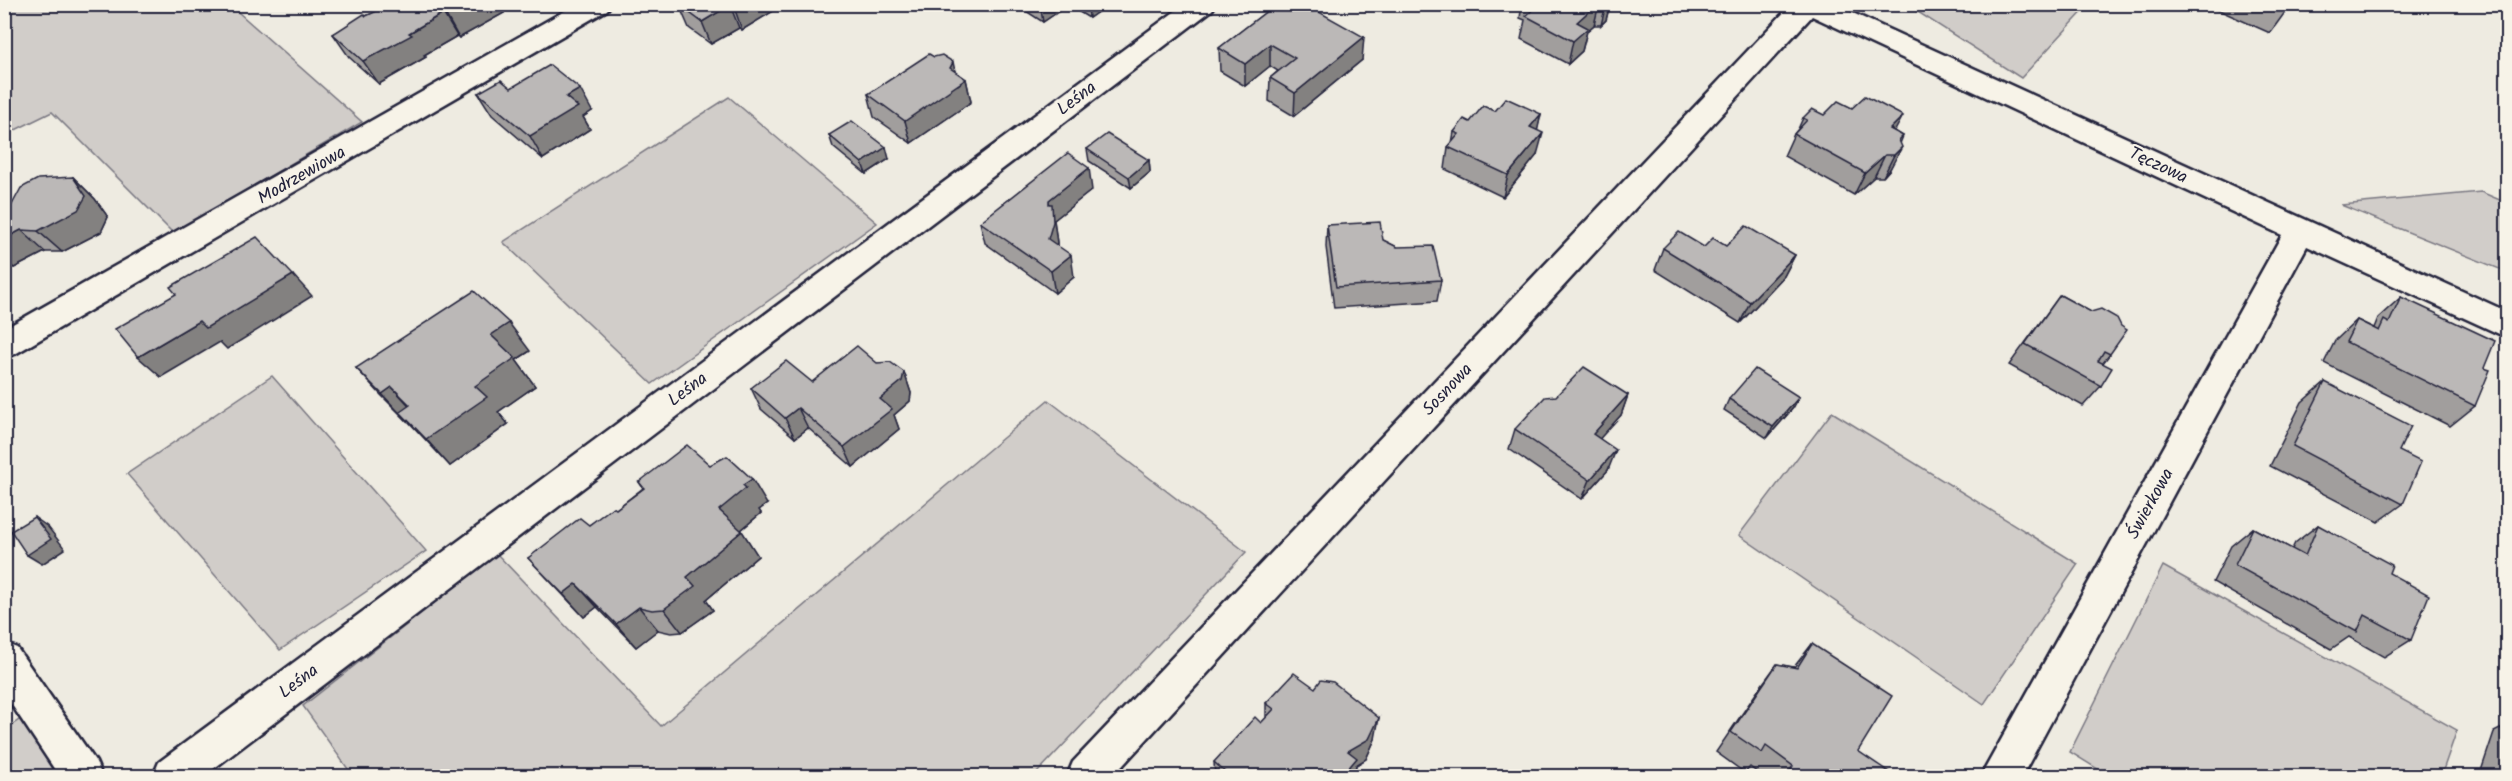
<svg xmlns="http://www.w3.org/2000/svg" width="2512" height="781" font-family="Kalam,sans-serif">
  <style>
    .green { fill: #d1cdc9; stroke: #7a7882; stroke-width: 1.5 }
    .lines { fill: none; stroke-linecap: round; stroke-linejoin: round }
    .minor-casing { stroke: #22223b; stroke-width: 5 }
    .minor { fill: #f7f3e8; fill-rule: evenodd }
    .wall { fill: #a19e9d; stroke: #22223b; stroke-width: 1.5 }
    .shaded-wall { fill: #838180; stroke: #22223b; stroke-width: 1.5 }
    .building { fill: #bbb8b7; stroke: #22223b; stroke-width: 1.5 }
    .labels { text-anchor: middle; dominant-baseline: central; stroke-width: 4.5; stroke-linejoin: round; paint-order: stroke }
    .street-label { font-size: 18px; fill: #22223b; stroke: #f7f3e8 }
  </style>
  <rect width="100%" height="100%" fill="#eeebe1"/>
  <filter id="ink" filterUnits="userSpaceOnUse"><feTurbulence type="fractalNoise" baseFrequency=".0167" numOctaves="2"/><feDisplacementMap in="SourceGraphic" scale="12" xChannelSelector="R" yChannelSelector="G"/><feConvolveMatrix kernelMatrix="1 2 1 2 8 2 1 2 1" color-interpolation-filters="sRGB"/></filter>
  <g filter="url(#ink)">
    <g class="green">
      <polygon points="5,4 230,5 362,122 173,233 52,112 5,135"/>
      <polygon points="1907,5 2089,5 2021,78"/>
      <polygon points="729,97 877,223 652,384 503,242"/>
      <polygon points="2481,192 2507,203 2507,272 2341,205"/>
      <polygon points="272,376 426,551 280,650 127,474"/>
      <polygon points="1048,400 1246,552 1034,776 353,776 303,706 497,554 661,726"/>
      <polygon points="1832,412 2078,564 1984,704 1739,535"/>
      <polygon points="2163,566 2457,730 2441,776 2109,776 2070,752"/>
      <polygon points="36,708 82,776 5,776 5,730"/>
    </g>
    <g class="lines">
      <g class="minor-casing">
        <g id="minor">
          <polygon points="577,4 611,4 607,10 15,354 4,358 4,329"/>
          <polygon points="1185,4 1216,4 1212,10 204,776 153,776 159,762"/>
          <polygon points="1792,4 1833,4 2508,312 2508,338 2307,246 2022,776 1981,776 2282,235 1812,16 1113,776 1067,776 1073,762"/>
          <polygon points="4,643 17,648 96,762 102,776 59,776 4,693"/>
        </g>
      </g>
      <use href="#minor" class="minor"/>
    </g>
    <g class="wall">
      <polygon points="392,4 499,4 504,13 459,38 457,36 424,55 426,57 379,84 349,57 333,34 366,16"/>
      <polygon points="779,4 780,7 742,30 739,28 711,44 689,28 679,5"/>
      <polygon points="1015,4 1109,4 1089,18 1068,5 1043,22"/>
      <polygon points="1276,4 1362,60 1294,116 1269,101 1270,78 1278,71 1270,66 1245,86 1220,71 1219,48"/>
      <polygon points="1522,4 1610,4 1606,20 1601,25 1594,25 1587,31 1582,51 1568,64 1521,39 1525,20 1520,18"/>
      <polygon points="2205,4 2291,4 2270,33"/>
      <polygon points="955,71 966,79 971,102 911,143 874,117 868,94"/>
      <polygon points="478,93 592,111 583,117 590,129 543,159 492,115"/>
      <polygon points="1495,111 1541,114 1537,130 1537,155 1503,197 1445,169 1448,147 1452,143 1454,132 1470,122"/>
      <polygon points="1824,115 1895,131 1903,136 1890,169 1883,177 1874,177 1854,195 1784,156 1794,134 1798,129 1803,118"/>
      <polygon points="829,135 889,159 866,174 833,147"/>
      <polygon points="1087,149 1149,160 1150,172 1131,188 1089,161"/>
      <polygon points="73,177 95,199 108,217 101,232 62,252 45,252 14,268 4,260 4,213"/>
      <polygon points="1092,190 1054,220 1057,243 1057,245 1074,277 1055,293 985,243 980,222"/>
      <polygon points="1327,225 1383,240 1397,247 1441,280 1437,301 1334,308 1326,247"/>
      <polygon points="1726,246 1795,255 1784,276 1740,323 1655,270 1663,248 1704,247"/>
      <polygon points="2060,295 2091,312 2110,354 2103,363 2101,386 2083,406 2009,365"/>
      <polygon points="2401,297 2484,368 2475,406 2450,426 2324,363 2335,341 2357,320 2374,328 2378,318"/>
      <polygon points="530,351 516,360 535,386 498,412 508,424 450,466 407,420 407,421 381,395 356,368"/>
      <polygon points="877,363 904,372 911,393 910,401 894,415 899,429 853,467 808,428 795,438 761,409 751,388 812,382"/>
      <polygon points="2325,382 2399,451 2403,504 2378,522 2270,466 2302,402"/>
      <polygon points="1628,395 1621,415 1599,438 1608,470 1582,499 1509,449 1515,429"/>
      <polygon points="1799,397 1793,408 1767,438 1724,410 1729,399"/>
      <polygon points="639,482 767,504 759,510 761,513 741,530 758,556 706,600 713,610 682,632 671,633 658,630 636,647 597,607 584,617 528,558 589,525 616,509 643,488"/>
      <polygon points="2318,525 2389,573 2411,640 2384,657 2349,637 2331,649 2213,582 2231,546 2253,528 2292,549 2295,543"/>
      <polygon points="1812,644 1858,751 1891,777 1763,777 1750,767 1745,773 1716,752 1761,686 1777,664 1794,667"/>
      <polygon points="1266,703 1375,739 1366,759 1356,765 1354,777 1215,777 1214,762 1261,723 1266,718"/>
      <polygon points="2508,725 2508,777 2479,777 2494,732"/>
    </g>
    <g class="shaded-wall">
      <polygon points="466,4 499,4 504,13 459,38 446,15"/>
      <polygon points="738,4 779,4 780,7 742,30 734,7"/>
      <polygon points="1040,4 1068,4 1068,5 1043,22"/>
      <polygon points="1088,4 1109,4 1089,18"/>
      <polygon points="1597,4 1599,4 1594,25 1587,31 1582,51 1568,64 1577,22"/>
      <polygon points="1606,4 1610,4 1606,20 1601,25"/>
      <polygon points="730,5 739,28 711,44 702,22"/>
      <polygon points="443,13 457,36 424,55 426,57 379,84 363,61"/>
      <polygon points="1364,37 1362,60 1294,116 1295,93"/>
      <polygon points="1270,44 1270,66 1245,86 1245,64"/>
      <polygon points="953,62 958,85 966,79 971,102 911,143 905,121 950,68"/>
      <polygon points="580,89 592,111 583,117 590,129 543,159 530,136 566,97"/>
      <polygon points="1541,114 1536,137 1530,127"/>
      <polygon points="1903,116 1891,138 1890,129"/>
      <polygon points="1543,133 1537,155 1503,197 1508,175"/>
      <polygon points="886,147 889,159 866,174 862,163"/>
      <polygon points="1902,147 1890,169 1883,177 1894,155"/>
      <polygon points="1885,155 1874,177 1854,195 1865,173"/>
      <polygon points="1149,160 1150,172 1131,188 1129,177"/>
      <polygon points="1089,168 1092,190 1054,220 1057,243 1052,261 1048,239 1049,200"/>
      <polygon points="73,177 95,199 108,217 101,232 62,252 38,231"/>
      <polygon points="21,230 45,252 14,268 4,260 4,239"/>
      <polygon points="1071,255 1074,277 1055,293 1051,271"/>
      <polygon points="1795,255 1784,276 1740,323 1750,302"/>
      <polygon points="293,275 312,296 227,349 220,342 161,377 138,357 199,321"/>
      <polygon points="509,323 530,351 516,360 535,386 498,412 508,424 450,466 426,439 475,386 491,335"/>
      <polygon points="904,372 911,393 910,401 894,415 899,429 853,467 844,447 880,399"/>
      <polygon points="392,387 417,414 407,421 382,394"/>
      <polygon points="1628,395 1621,415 1586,454 1593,434"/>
      <polygon points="1799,397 1793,408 1767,438 1773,427"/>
      <polygon points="798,408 808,428 795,438 785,418"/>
      <polygon points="1616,450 1608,470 1582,499 1590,480"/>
      <polygon points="752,479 767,504 759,510 761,513 735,535 719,510 743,485"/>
      <polygon points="34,517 48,527 65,549 42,564 27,555"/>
      <polygon points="742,531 758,556 706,600 713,610 682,632 664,609 687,577"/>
      <polygon points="576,584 597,607 584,617 563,594"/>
      <polygon points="639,607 658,630 636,647 616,624"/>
      <polygon points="1379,718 1375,739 1366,759 1356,765 1354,777 1341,777 1348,751"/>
    </g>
    <g class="building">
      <polygon points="392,4 466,4 446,15 443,13 409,33 412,35 363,61 333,34 364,14 366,16"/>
      <polygon points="738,4 734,7 730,5 702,22 679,5"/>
      <polygon points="1276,4 1305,4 1364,37 1295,93 1270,78 1295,58 1270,44 1245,64 1219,48"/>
      <polygon points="1539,4 1597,4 1577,22 1588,28 1573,41 1526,16"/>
      <polygon points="2275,4 2291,4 2288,10"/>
      <polygon points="929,54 934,57 942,55 953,62 950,68 966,79 905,121 868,94"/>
      <polygon points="550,65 580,89 566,97 578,107 530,136 478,93 501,80 511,88"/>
      <polygon points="1865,96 1903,116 1890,129 1903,136 1899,140 1902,147 1894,155 1885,155 1865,173 1794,134 1807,120 1803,118 1812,109 1824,115 1838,101 1852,108"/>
      <polygon points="1506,98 1541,114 1530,127 1543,133 1508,175 1448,147 1459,134 1454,132 1464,119 1470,122 1483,106 1495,111"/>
      <polygon points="852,121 886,147 862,163 829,135"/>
      <polygon points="1107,134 1149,160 1129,177 1087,149"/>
      <polygon points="1068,153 1089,168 1049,200 1049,204 1052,204 1053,222 1048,239 1071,255 1051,271 980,222"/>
      <polygon points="73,177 86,196 78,210 38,231 21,230 4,239 4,213 8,212 21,188 38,179"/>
      <polygon points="1380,222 1383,240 1397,247 1433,246 1441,280 1336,287 1327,225"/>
      <polygon points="1746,226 1795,255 1750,302 1663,248 1679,232 1704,247 1713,238 1726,246"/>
      <polygon points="257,237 293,275 206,328 199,321 138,357 115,329 176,294 170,287"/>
      <polygon points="474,291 509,323 491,335 515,358 475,386 487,397 426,439 400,412 410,405 392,387 382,394 356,368"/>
      <polygon points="2060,295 2091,312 2101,309 2117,318 2121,326 2127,330 2110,354 2104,351 2098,361 2112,368 2101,386 2025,344"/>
      <polygon points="2401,297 2495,341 2484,368 2490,370 2475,406 2346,342 2357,320 2379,331 2384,320 2389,323"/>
      <polygon points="857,346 877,363 890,362 904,372 902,381 880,399 892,409 844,447 798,408 785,418 751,388 786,361 812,382"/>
      <polygon points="1584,367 1628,395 1593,434 1616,450 1590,480 1515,429 1545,397 1556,396"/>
      <polygon points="1755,369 1799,397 1773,427 1729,399"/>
      <polygon points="2325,382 2411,426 2399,451 2421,462 2403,504 2293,446"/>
      <polygon points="687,445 710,465 727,456 752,479 743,485 746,488 719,510 742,531 687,577 695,586 664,609 652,610 639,607 616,624 576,584 563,594 528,558 580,518 589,525 613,507 616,509 644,488 639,482"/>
      <polygon points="34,517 51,539 27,555 11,531"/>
      <polygon points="2318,525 2392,565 2389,573 2429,595 2411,640 2365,615 2357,632 2235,565 2253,528 2305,556"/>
      <polygon points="1812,644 1892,696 1858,751 1892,774 1891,777 1795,777 1789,772 1793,766 1766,746 1762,753 1731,732 1777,664 1797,668"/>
      <polygon points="1294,673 1315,688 1321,680 1333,682 1379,718 1369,739 1348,751 1357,758 1341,777 1225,777 1227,774 1214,762 1255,717 1261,723 1274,709 1266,703"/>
    </g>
  </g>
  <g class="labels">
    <g class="street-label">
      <text transform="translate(1077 99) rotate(-37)">Leśna</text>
      <text transform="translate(2158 166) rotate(25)">Tęczowa</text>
      <text transform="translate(302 176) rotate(-30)">Modrzewiowa</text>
      <text transform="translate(688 390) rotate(-37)">Leśna</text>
      <text transform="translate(1448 390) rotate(-47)">Sosnowa</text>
      <text transform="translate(2151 504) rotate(-61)">Świerkowa</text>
      <text transform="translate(299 682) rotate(-37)">Leśna</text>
    </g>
  </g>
  <rect width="2512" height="781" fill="none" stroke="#f7f3e8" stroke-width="24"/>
  <rect x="12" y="12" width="2488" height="757" fill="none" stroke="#22223b" stroke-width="2" filter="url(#ink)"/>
</svg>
